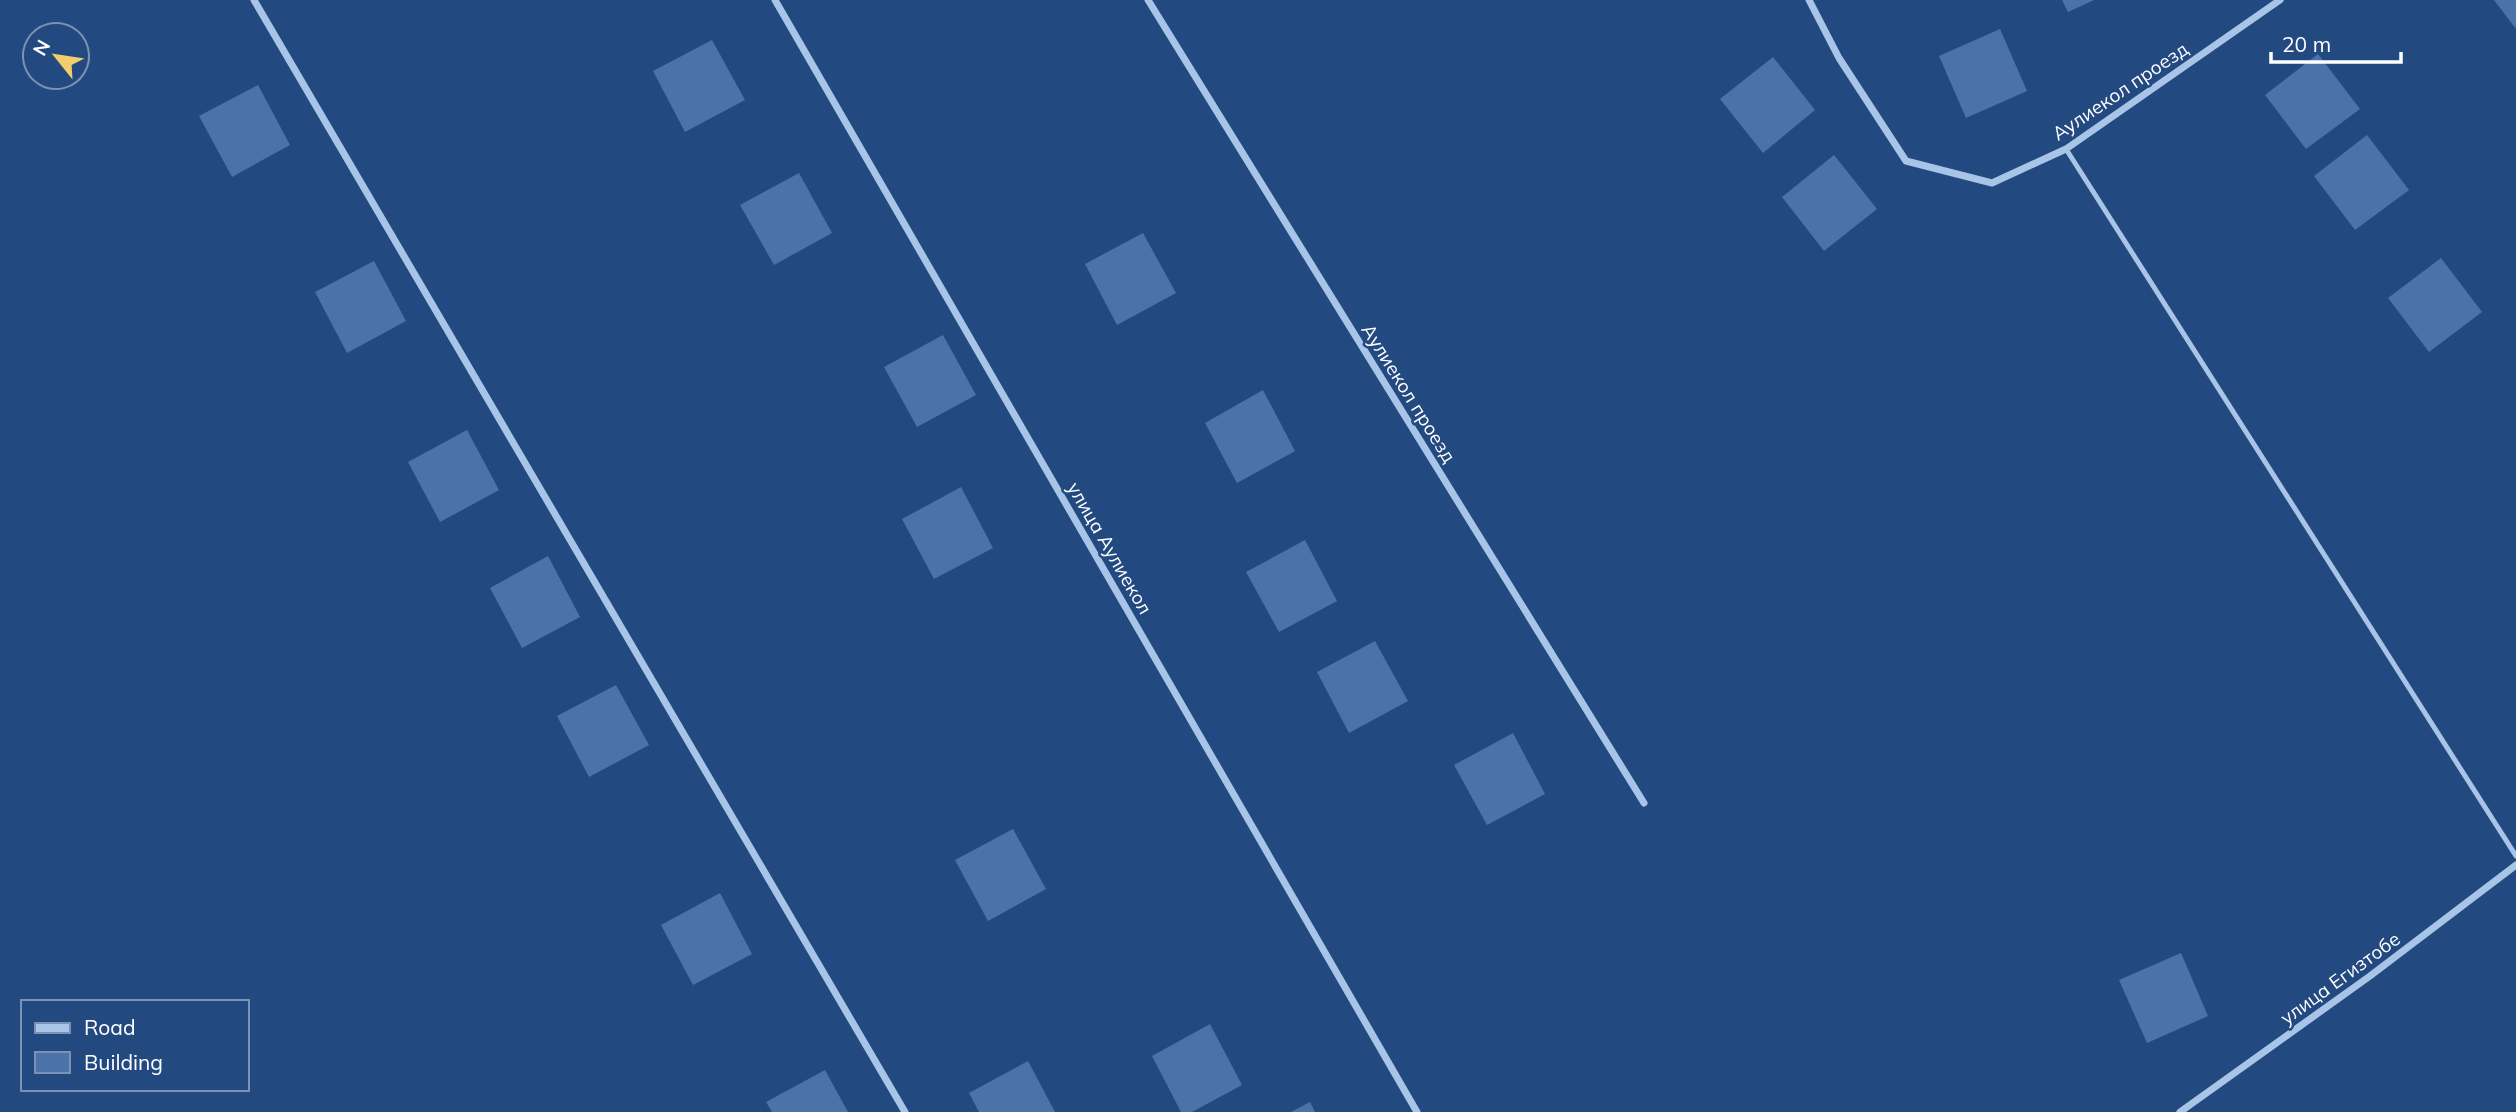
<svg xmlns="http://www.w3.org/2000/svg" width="2516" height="1112" font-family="Mulish,sans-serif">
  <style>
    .building { fill: #4b73a9 }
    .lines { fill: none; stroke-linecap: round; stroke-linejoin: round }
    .lane { stroke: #a8c4e7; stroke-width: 5 }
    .street { stroke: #a8c4e7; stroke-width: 7 }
    .labels { text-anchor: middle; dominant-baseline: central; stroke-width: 5; stroke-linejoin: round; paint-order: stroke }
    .street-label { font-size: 19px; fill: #fff; stroke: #234a80 }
  </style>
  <rect width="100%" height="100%" fill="#234a80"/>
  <g class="building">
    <polygon points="2062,0 2094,0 2068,12"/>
    <polygon points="2494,0 2516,0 2516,29"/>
    <polygon points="2000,29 2027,91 1966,118 1939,56"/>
    <polygon points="712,40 745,100 685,132 653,71"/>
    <polygon points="2318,54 2360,109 2306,149 2265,95"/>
    <polygon points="1773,57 1815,110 1763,153 1720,99"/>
    <polygon points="258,85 290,145 232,177 199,116"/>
    <polygon points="2367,135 2409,190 2355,230 2314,176"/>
    <polygon points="1834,155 1877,209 1824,251 1782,197"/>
    <polygon points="799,173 832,233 774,265 740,205"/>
    <polygon points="1143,233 1176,293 1117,325 1085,264"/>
    <polygon points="2441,258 2482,312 2429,352 2388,298"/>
    <polygon points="374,261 406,321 347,353 315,292"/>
    <polygon points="943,335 976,395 917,427 884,367"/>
    <polygon points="1263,390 1295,451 1237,483 1205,423"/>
    <polygon points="467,430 499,490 440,522 408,462"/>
    <polygon points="961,487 993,548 934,579 902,519"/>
    <polygon points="1305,540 1337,601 1279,632 1246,572"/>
    <polygon points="548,556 580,617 522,648 490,588"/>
    <polygon points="1375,641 1408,701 1349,733 1317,672"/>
    <polygon points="616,685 649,745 589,777 557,716"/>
    <polygon points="1513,733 1545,794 1487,825 1454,765"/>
    <polygon points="1013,829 1046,889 988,921 955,860"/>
    <polygon points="720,893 752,954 693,985 661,925"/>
    <polygon points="2181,953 2208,1016 2147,1043 2119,980"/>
    <polygon points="1210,1024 1242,1085 1192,1112 1181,1112 1152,1056"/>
    <polygon points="1028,1061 1055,1112 979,1112 969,1093"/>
    <polygon points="825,1070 848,1112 772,1112 766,1102"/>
    <polygon points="1310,1102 1315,1112 1291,1112"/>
  </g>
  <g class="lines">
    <polyline class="lane" points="2066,149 2516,856"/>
    <g class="street">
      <polyline points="254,0 905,1112"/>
      <polyline points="775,0 1417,1112"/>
      <polyline points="1148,0 1644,803"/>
      <polyline points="1809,0 1839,58 1906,161 1992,183 2066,149 2280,0"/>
      <polyline points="2180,1112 2370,976 2516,865"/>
    </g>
  </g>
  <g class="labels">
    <g class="street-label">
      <text transform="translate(2120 91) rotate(-34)">Аулиекол проезд</text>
      <text transform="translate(1409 393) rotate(58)">Аулиекол проезд</text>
      <text transform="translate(1110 548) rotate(60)">улица Аулиекол</text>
      <text transform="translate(2340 978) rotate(-36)">улица Егизтобе</text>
    </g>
  </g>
  <rect x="21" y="1000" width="228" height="91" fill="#234a80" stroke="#7b92b3" stroke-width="2"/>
  <rect x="35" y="1023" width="35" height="10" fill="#a8c4e7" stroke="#7b92b3" stroke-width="2"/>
  <text x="84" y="1035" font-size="21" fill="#ffffff">Road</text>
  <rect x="35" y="1052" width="35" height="21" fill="#4b73a9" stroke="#7b92b3" stroke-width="2"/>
  <text x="84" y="1070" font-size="21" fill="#ffffff">Building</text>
  <g transform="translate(56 56) rotate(300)"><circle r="33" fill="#234a80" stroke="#7b92b3" stroke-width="2"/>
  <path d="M0-5L12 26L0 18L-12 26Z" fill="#f2cd6b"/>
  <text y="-10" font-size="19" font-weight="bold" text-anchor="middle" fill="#ffffff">N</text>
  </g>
  <path d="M2271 52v10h130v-10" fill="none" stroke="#ffffff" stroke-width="3.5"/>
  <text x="2282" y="52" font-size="21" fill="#ffffff" stroke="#234a80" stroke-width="5" paint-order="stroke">20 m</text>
</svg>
